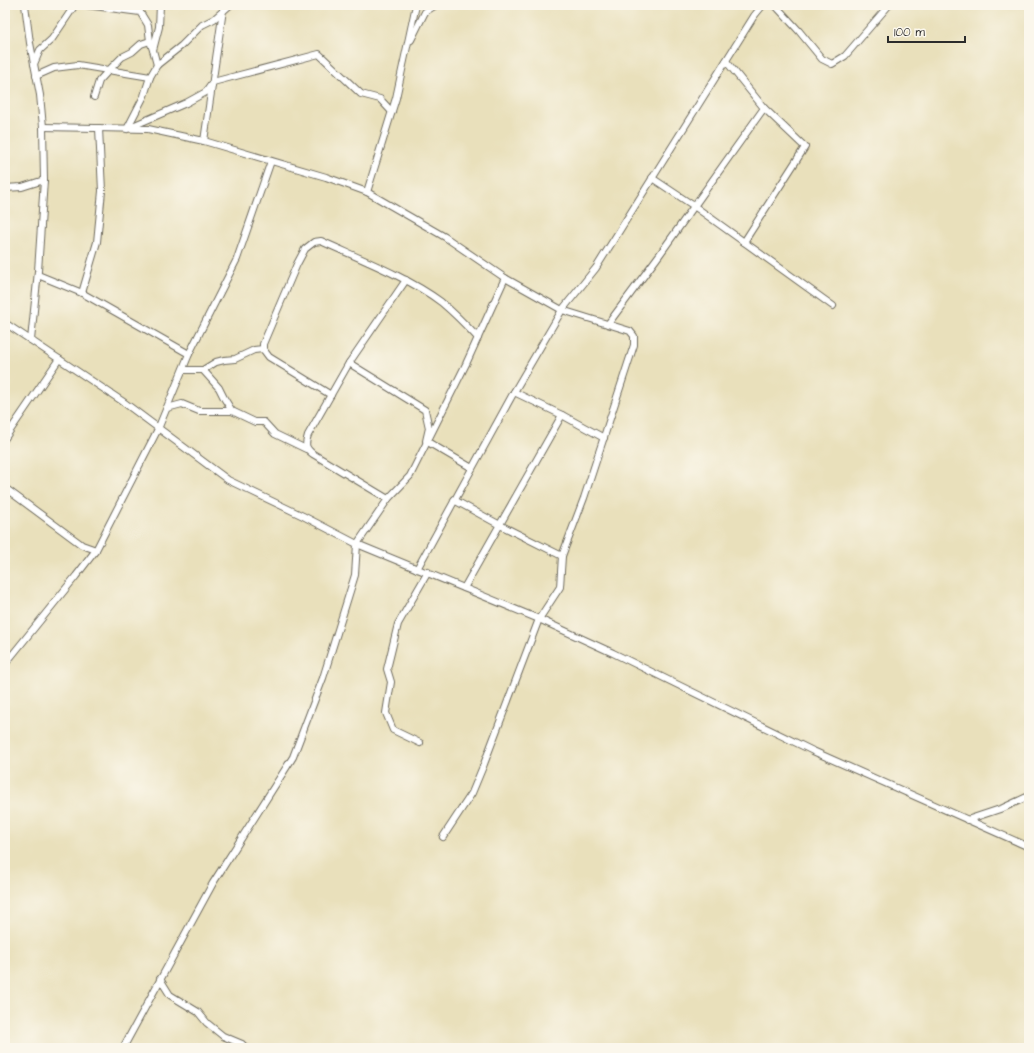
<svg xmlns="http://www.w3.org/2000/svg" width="1034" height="1053" font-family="'Architects Daughter',sans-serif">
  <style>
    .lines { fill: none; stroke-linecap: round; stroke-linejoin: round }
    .minor-casing { stroke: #6e6a5d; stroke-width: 8 }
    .minor { stroke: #fff; stroke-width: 6 }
  </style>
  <rect width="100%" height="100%" fill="#fbf7ec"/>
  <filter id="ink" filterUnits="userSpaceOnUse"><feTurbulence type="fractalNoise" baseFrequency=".025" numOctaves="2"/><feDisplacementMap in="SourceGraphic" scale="8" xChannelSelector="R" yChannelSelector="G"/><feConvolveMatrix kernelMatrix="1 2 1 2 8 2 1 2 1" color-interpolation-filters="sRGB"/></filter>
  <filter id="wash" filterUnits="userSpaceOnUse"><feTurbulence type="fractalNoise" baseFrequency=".012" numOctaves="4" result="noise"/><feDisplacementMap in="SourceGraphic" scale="16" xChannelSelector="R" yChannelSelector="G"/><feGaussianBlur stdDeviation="0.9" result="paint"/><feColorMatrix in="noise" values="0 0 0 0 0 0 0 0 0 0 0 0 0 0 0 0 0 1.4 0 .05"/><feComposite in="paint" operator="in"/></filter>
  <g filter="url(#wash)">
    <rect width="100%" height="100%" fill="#e9e0bb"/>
  </g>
  <g filter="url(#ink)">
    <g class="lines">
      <g class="minor-casing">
        <g id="minor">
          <polyline points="25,5 30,43 40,95 43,127 44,180 38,271 31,340"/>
          <polyline points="86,5 140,12 148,25 150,41 153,50"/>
          <polyline points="775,5 799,31 822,59 832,64 845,56 889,5"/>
          <polyline points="411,40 425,12 436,5"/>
          <polyline points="726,61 764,108 805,147 744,242"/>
          <polyline points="34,64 40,50 52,39 75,5"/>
          <polyline points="157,65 153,50 159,27 160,5"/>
          <polyline points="36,76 54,68 78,65 150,77"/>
          <polyline points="94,97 99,81 109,70 122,57 132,52 141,44 150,41"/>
          <polyline points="43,127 148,129 204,141 326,177 367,192 445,237 505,278 562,310 630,331 634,336 634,345 584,498 562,556 560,587 539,619 484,764 472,793 443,837"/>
          <polyline points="128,128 186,103 206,92 213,82 319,54 361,94 380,99 392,112"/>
          <polyline points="127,129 144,96 150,77 157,65 181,46 202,25 214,19 230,5"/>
          <polyline points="204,141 223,10"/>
          <polyline points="652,178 694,206 833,306"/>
          <polyline points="5,188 22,187 44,180"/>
          <polyline points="367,192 396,98 416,5"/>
          <polyline points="38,275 82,293 189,354"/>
          <polyline points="82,293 97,242 102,191 99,128"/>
          <polyline points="5,323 122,401 228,480 303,516 357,544 539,619 613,653 813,751 1029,847"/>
          <polyline points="608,324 660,254 764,108"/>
          <polyline points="349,363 425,410 429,428 426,441 472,468"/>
          <polyline points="183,370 203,370 219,388 224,398 232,411"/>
          <polyline points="203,370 216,362 224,360 235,359 254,350 263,349"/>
          <polyline points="514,392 562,415 604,438"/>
          <path d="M331,395L269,357L263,349V344L297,264L305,249L314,242L321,241C358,258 408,277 441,302C454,313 466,325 478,338"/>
          <polyline points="167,408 182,404 199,411 232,411 255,422 264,422 275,434 306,449"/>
          <polyline points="5,438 59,359"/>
          <polyline points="5,488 82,545 96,550"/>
          <path d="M388,499L313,454C305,448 305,445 308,435L349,363L406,280"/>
          <polyline points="454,500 500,525 562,556"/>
          <polyline points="417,569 514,392 562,310 596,268 754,16 763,5"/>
          <polyline points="464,588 562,415"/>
          <polyline points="5,664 76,576 96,550 158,429 189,354 237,259 271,161"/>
          <polyline points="420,743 393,730 386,713 391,682 387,669 398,624 428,572"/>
          <polyline points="967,820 1003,808 1029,796"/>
          <polyline points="160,979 170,995 198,1012 207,1023 223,1036 242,1044 246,1048"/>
          <polyline points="123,1048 213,883 293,757 323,678 355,575 357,544 388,499 410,476 466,364 505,278"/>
        </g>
      </g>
      <use href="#minor" class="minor"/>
    </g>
  </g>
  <rect width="1034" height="1053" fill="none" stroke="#fbf7ec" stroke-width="20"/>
  <path d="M888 36v6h77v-6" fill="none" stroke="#2b2b2b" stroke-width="2"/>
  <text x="894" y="36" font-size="12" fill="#2b2b2b" stroke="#fbf7ec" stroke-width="3" paint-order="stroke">100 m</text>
</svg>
